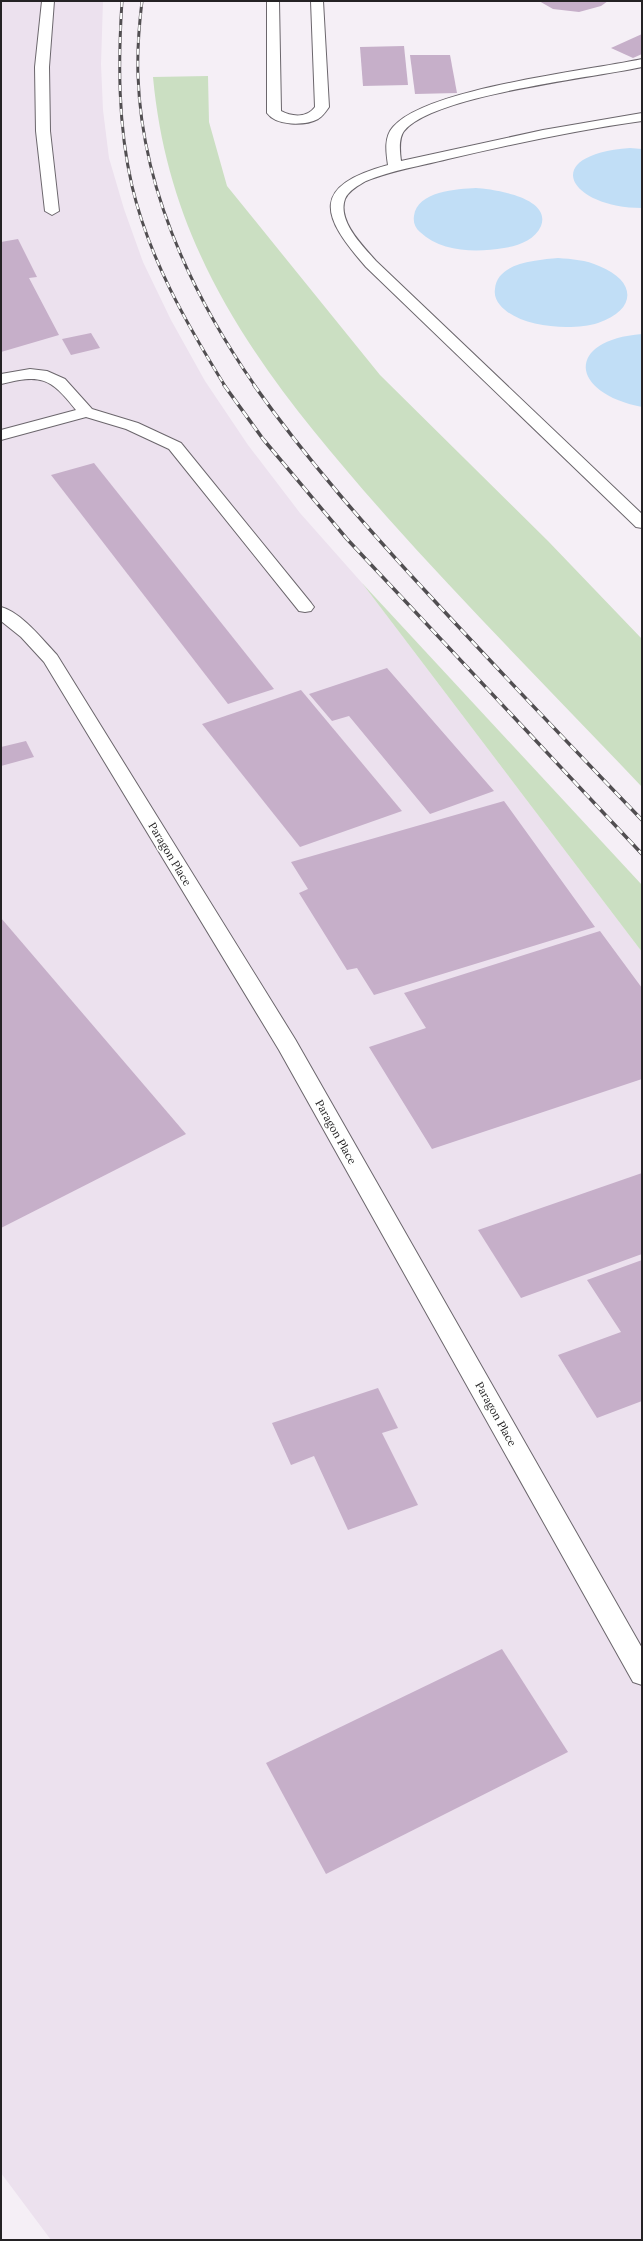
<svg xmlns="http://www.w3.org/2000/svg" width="643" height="2241" font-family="Lora,serif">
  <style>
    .built { fill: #ece1ee }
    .green { fill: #cbdfc2 }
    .water { fill: #c1def6 }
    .building { fill: #c6afc9 }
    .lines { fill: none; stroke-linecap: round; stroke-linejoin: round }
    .lane-casing { stroke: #6b666c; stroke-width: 2 }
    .lane { fill: #fff; fill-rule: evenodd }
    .rail-far1-casing { stroke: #514e51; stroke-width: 3 }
    .rail-casing { stroke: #514e51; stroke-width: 3.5 }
    .rail-far1 { stroke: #fefffe; stroke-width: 2; stroke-dasharray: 6; stroke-linecap: butt }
    .rail { stroke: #fefffe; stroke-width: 2.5; stroke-dasharray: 8; stroke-linecap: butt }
    .labels { text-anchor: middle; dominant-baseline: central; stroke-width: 3.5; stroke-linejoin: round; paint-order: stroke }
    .street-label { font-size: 11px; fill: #242224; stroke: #fefffe }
  </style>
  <rect width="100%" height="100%" fill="#f5eff6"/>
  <polygon class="built" points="1,1 103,1 101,64 103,110 109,158 124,209 143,262 171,320 205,381 248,445 300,513 362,583 642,952 642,2240 51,2240 1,2173"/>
  <g class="green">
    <path d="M208,76L209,122L227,186L380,375L548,541L642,639V787C557,697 469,609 387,517C270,384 170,261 153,77Z"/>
    <polygon points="362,583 642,885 642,952"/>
  </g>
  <g class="water">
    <path d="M630,148L642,149V208C570,208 537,155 630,148Z"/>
    <path d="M476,188C492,189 552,197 541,226C535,240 518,246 504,248C476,253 441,252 420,232C415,228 413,222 414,216C417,191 457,189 476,188Z"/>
    <path d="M558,258C572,259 586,260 599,266C637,281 637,310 598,323C572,331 519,328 500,305C496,300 494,295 495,289C497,262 538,260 558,258Z"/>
    <path d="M642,334V407C569,393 565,340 642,334Z"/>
  </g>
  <g class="building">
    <polygon points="539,1 608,1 601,6 579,12 553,9"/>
    <polygon points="642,34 642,54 633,58 611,48"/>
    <polygon points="404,46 408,85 363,86 360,47"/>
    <polygon points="410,55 450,55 457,93 415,94"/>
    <polygon points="18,239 37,277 29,278 59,335 1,352 1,242"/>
    <polygon points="91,333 100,348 71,355 62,339"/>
    <polygon points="94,463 274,689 228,704 51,475"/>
    <polygon points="387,668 494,791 430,814 349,716 332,721 309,694"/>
    <polygon points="301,690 402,811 300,847 202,724"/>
    <polygon points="26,741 34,757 1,766 1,747"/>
    <polygon points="504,801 595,927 374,995 357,968 347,970 299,893 308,889 291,862"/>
    <polygon points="1,918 186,1134 1,1228"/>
    <polygon points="600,931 642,988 642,1079 432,1149 369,1047 426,1028 404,993"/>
    <polygon points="642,1173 642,1254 521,1298 478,1230"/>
    <polygon points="642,1260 642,1401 597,1418 558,1355 621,1332 587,1280"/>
    <polygon points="378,1388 398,1428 382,1433 418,1505 348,1530 314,1456 291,1465 272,1423"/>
    <polygon points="502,1649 568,1752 326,1874 266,1763"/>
  </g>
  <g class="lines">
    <g class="lane-casing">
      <g id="lane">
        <polygon points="42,1 54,1 49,67 50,131 59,211 52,215 45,211 36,131 35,67"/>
        <path d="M267,1H279L281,111C292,117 307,118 315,107L311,1H323L329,107C326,111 323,116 318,119C305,126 276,126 267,113Z"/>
        <path d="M642,59V67C592,78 433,95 404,131C398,139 400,153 401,161L543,130L642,113V121C577,130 512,144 448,159C421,166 392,170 366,181C359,185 348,191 345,199C337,221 363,246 376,261L642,514V528L636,527L366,267C320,215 311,186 388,165C386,152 384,137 393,127C426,88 587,71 642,59Z"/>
        <path d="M30,369L47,371L65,379L92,409L138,423L181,443L311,603L314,607L311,611L305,612L299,611L169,449L126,429L86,417L1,440V430L76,410C50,377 41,374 1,384V374Z"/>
        <path d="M1,607C21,612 43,640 57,655L295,1039L642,1648V1685L633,1682L279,1050L44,662L21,637L1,621Z"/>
      </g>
    </g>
    <use href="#lane" class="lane"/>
    <g class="rail-far1-casing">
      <g id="rail-far1">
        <path d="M122,1C118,63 118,125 132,186C149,258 186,323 225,386"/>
        <path d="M142,1C139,26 137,51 138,76C142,190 192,295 255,386"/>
      </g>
    </g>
    <g class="rail-casing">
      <g id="rail">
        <polyline points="224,385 263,439 347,539 642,854"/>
        <path d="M254,385C307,460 368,529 430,596C500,672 571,746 642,820"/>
      </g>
    </g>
    <use href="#rail-far1" class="rail-far1"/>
    <use href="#rail" class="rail"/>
  </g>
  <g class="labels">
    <g class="street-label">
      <text transform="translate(170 854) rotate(59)">Paragon Place</text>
      <text transform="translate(336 1132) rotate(61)">Paragon Place</text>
      <text transform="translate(496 1414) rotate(61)">Paragon Place</text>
    </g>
  </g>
  <rect width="643" height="2241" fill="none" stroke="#242224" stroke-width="4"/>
</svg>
